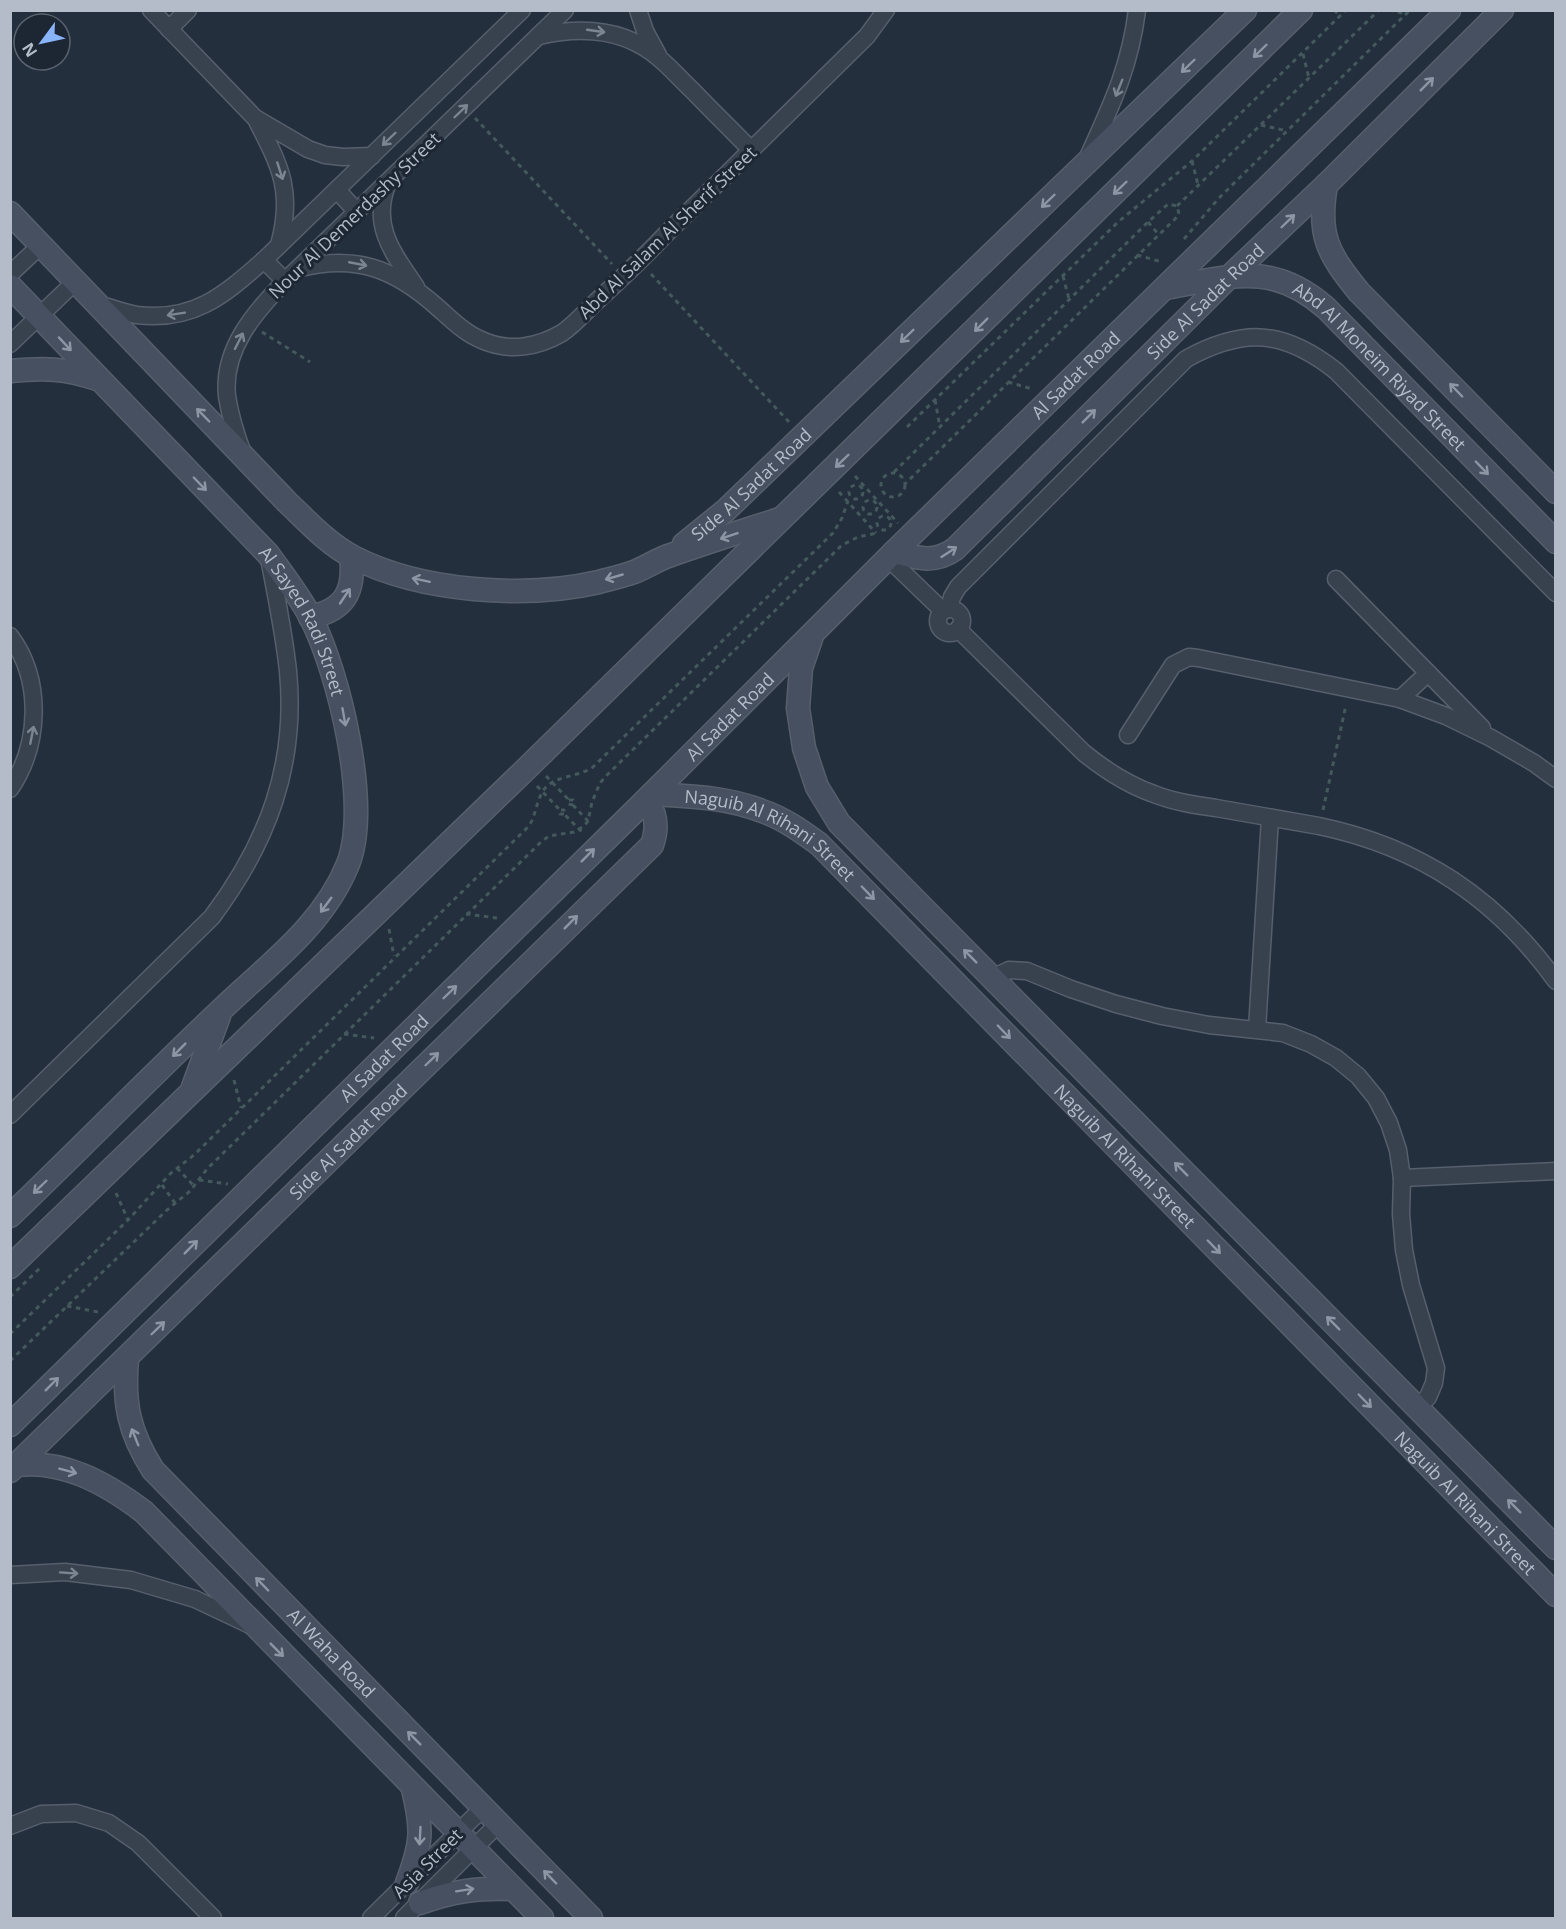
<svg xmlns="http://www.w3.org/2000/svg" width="1566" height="1929" font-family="'Open Sans',sans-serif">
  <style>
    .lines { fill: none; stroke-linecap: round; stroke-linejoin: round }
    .street-casing { stroke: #565f6c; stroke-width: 19 }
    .secondary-casing { stroke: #565f6c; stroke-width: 25 }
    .path { stroke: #44595c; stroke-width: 3; stroke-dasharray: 4.5 4.5; stroke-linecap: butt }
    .street { stroke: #38414e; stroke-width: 16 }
    .secondary { stroke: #465061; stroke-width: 22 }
    .oneway { stroke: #7c8592 }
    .oneway2 { stroke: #8e96a5 }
    .labels { text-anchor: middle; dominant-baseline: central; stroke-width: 6; stroke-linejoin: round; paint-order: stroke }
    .street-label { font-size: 18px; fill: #b4bcc9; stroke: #1d2633 }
  </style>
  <rect width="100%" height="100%" fill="#242f3e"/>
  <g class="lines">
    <g class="street-casing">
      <g id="street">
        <polyline points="151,10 255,118 308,149 325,155 343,157 372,156"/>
        <polyline points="638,10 645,31 658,55"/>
        <polyline points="169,29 188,10"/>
        <path d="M539,36C582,26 626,29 660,59C672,69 682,81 693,91C712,111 732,130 751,150"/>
        <path d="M256,119C280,166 294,191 279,245"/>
        <path d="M1088,157C1111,106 1130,67 1137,10"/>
        <path d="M387,185C371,227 394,254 416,287"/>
        <polyline points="337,190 357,212"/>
        <polyline points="264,260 285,281"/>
        <path d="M300,268C356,254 394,269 436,306C451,319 465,334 484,341C510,352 538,347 562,333C575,324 587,310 599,299C622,278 645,256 667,233C734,167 800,102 867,36L886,10"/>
        <polyline points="10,274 41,245"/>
        <path d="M97,304C110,307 124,313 137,315C194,322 224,295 264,260L522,10"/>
        <polyline points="10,344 76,281"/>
        <path d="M243,454C236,435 230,416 227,396C222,349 255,312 285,281L565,10"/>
        <polyline points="888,558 943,611"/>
        <polyline points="1336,579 1482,728"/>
        <path d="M949,609L952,597L958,587L1186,359C1244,327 1284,330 1336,371L1556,593"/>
        <circle cx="950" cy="621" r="12"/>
        <path d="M958,629L1084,753C1105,770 1128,785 1154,794C1174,802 1195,805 1216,808C1250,814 1285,820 1319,826C1420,847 1496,898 1556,981"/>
        <path d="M10,636C43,680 40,745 10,789"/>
        <polyline points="1400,699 1428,673"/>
        <polyline points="1128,735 1173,665 1189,657 1198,658 1400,699 1446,716 1491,738 1534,763 1556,779"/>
        <polyline points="992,978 1009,970 1027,971 1071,989 1116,1004 1162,1016 1209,1025 1283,1033 1311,1044 1336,1058 1358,1076 1376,1098 1389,1123 1398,1150 1402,1178 1401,1214 1404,1250 1411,1285 1436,1368 1434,1383 1428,1397 1417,1408"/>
        <polyline points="1257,1029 1270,818"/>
        <path d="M10,1115L212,917C268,842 297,765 288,671C284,633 276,595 269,558"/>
        <polyline points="1402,1178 1556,1171"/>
        <polyline points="10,1575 65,1572 131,1580 195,1599 250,1625"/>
        <polyline points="10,1826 41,1814 76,1813 109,1823 138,1843 213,1918"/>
        <polyline points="371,1918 483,1808"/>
        <polyline points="404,1918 498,1824"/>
      </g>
    </g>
    <g class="secondary-casing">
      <g id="secondary">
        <path d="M1326,185C1317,235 1328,254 1359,292L1556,492"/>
        <path d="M10,213L287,502C307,521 328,544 353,557C421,592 525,599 599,582C610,579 623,576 634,572C647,567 658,559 671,555C707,542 743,531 780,519"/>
        <path id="s1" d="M10,286L268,554C283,575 299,595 311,618C339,673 371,805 348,864C323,926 268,965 221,1010C150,1077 81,1148 10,1216"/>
        <path id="s2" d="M1165,288C1231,277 1271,260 1326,308L1556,542"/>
        <path d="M10,371C45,368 64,368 97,379"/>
        <path id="s3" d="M684,544L726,510L1245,10"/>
        <path id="s4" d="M894,552C917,558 934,564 955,549L1228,278L1326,185L1502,10"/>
        <path d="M310,617C346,610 355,590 351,556"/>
        <polyline points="811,639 801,668 798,708 804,748 817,787 839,823 1556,1548"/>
        <path id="s5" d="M652,794C689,796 727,797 762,811C783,818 801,831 819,844L1556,1595"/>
        <polyline points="193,1087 219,1016"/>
        <polyline points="10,1267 526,769 1301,10"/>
        <path id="s6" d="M127,1359C123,1404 129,1432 153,1470L591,1918"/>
        <path id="s7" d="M10,1425L646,800L894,552L1449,10"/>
        <path d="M10,1466C60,1457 106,1483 144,1512L542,1918"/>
        <path id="s8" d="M10,1471L652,845C658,828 657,814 646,800"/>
        <path d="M407,1883C422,1843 423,1830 413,1789"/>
        <path d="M420,1903C453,1891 477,1888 512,1889"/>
      </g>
    </g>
    <g class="path">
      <polyline points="1334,10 1340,16"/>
      <polyline points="1389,10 1407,14"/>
      <polyline points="1303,54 1309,78"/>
      <polyline points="475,118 612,264"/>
      <polyline points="1261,125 1287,131"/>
      <polyline points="1192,161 1198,185"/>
      <polyline points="1177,206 1379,10"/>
      <polyline points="1148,222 1159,235"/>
      <polyline points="1184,239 1219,198 1410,10"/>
      <polyline points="1137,255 1162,262"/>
      <polyline points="651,274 789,422"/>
      <polyline points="1063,276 1069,299"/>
      <polyline points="262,332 310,362"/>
      <polyline points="1008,382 1032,389"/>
      <polyline points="935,400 940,427"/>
      <polyline points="907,427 1118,222 1192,161 1346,10"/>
      <polyline points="894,472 1148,222 1168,204 1177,206 1179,214 1175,219 906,483"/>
      <circle cx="893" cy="485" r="12"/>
      <polyline points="855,476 898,523"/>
      <circle cx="856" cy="492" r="7"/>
      <polyline points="839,492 876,533"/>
      <circle cx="870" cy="507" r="7"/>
      <circle cx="884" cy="523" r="7"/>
      <polyline points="546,776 569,800"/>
      <polyline points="537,786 560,810"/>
      <polyline points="573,805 568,804 569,800 573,800 573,805 588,821"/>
      <polyline points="1323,810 1346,705"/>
      <polyline points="564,814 560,814 560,810 564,810 564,814 584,834"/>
      <polyline points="466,914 497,918"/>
      <polyline points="389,929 394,956"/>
      <polyline points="344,1034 374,1038"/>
      <polyline points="234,1080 241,1108"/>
      <polyline points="177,1168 194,1186"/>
      <polyline points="199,1180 228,1184"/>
      <polyline points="162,1185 175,1203"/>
      <polyline points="116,1193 128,1220"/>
      <polyline points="10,1297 41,1267"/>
      <polyline points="67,1306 98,1312"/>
      <path d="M10,1334L128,1220L171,1173L194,1155L529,826C536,815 536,802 543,791C553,775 577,778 593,767L833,533L842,518L848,501"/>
      <polyline points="10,1361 167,1210 190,1191 207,1169 541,842 549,836 574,832 584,826 588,821 592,802 600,783 607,775 842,545 858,537 877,533"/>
    </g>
    <use href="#street" class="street"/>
    <use href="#secondary" class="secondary"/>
  </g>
  <defs><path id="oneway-shaft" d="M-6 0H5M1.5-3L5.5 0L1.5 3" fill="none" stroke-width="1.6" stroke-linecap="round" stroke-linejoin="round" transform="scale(1.5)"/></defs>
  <g class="oneway">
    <use href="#oneway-shaft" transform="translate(596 31) rotate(8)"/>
    <use href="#oneway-shaft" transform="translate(1119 88) rotate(112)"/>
    <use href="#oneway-shaft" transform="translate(461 111) rotate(-44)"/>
    <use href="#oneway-shaft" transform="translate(389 139) rotate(136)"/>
    <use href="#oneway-shaft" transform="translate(280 171) rotate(72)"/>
    <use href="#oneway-shaft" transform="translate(358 264) rotate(11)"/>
    <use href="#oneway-shaft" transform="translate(176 314) rotate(171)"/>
    <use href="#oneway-shaft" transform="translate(239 341) rotate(-63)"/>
    <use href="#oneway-shaft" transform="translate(32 735) rotate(-79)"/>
    <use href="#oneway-shaft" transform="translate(69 1573) rotate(4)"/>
  </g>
  <g class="oneway2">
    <use href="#oneway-shaft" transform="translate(1260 51) rotate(136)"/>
    <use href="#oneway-shaft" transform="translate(1188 66) rotate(136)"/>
    <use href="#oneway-shaft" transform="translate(1427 84) rotate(-45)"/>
    <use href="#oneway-shaft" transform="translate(1120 188) rotate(136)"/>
    <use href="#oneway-shaft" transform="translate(1048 201) rotate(136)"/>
    <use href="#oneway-shaft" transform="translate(1288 221) rotate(-44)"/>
    <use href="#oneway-shaft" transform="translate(981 325) rotate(135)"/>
    <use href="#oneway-shaft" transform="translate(907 336) rotate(136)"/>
    <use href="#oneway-shaft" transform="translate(65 344) rotate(47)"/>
    <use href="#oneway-shaft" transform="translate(1456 390) rotate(-134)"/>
    <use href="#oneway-shaft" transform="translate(203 415) rotate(-134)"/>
    <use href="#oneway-shaft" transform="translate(1089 416) rotate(-45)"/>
    <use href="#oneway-shaft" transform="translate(842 461) rotate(136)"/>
    <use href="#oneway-shaft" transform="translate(1482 468) rotate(46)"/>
    <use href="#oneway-shaft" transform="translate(200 484) rotate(46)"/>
    <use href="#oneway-shaft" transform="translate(729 536) rotate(162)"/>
    <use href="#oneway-shaft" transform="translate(949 552) rotate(-33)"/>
    <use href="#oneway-shaft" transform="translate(614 577) rotate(164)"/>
    <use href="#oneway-shaft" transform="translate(421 580) rotate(-168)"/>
    <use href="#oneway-shaft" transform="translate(345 596) rotate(-56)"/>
    <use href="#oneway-shaft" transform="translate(344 717) rotate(80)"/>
    <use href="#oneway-shaft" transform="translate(588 855) rotate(-45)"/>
    <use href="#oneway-shaft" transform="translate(868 893) rotate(46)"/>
    <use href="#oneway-shaft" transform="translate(326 905) rotate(126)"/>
    <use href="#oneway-shaft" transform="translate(571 922) rotate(-45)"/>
    <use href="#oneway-shaft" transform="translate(970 956) rotate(-135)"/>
    <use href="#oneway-shaft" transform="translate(450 992) rotate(-44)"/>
    <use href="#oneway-shaft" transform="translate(1004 1032) rotate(46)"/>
    <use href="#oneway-shaft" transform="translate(179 1050) rotate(135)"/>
    <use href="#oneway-shaft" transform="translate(432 1059) rotate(-44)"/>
    <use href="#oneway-shaft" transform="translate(1181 1169) rotate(-135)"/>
    <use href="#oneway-shaft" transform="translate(40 1187) rotate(136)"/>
    <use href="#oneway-shaft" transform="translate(191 1247) rotate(-45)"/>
    <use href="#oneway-shaft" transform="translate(1214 1247) rotate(46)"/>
    <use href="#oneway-shaft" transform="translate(1333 1323) rotate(-135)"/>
    <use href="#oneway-shaft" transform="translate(158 1328) rotate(-44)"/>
    <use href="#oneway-shaft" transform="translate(52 1384) rotate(-45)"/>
    <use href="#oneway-shaft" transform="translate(1365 1401) rotate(46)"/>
    <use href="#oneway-shaft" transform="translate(135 1437) rotate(-112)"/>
    <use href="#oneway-shaft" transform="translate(68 1471) rotate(15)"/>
    <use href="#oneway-shaft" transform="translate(1514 1506) rotate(-135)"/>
    <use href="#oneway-shaft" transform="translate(262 1584) rotate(-134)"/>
    <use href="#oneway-shaft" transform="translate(277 1650) rotate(45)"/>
    <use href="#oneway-shaft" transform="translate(414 1738) rotate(-135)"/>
    <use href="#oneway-shaft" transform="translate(420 1836) rotate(93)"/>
    <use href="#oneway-shaft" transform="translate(550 1877) rotate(-134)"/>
    <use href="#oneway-shaft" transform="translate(465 1890) rotate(-9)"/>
  </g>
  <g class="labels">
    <g class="street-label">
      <text transform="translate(354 215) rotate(-44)">Nour Al Demerdashy Street</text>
      <text transform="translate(667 232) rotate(-44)">Abd Al Salam Al Sherif Street</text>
      <text stroke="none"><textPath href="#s4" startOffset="416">Side Al Sadat Road</textPath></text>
      <text stroke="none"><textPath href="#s2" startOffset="249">Abd Al Moneim Riyad Street</textPath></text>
      <text stroke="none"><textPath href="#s7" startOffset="1496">Al Sadat Road</textPath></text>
      <text stroke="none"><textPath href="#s3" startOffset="90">Side Al Sadat Road</textPath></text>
      <text stroke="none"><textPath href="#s1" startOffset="448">Al Sayed Radi Street</textPath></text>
      <text stroke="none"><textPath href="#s7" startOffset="1010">Al Sadat Road</textPath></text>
      <text stroke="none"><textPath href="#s5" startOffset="129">Naguib Al Rihani Street</textPath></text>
      <text stroke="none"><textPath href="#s7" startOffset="524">Al Sadat Road</textPath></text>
      <text stroke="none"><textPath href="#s8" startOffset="472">Side Al Sadat Road</textPath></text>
      <text stroke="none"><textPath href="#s5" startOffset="615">Naguib Al Rihani Street</textPath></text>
      <text stroke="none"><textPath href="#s5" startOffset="1101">Naguib Al Rihani Street</textPath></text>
      <text stroke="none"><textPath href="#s6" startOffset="372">Al Waha Road</textPath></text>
      <text transform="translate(427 1863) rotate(-45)">Asia Street</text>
    </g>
  </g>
  <rect width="1566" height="1929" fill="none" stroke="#b4bcc9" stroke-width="24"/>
  <g transform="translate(42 42) rotate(237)"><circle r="28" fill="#1d2633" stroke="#59626f" stroke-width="1.5"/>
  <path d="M0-4.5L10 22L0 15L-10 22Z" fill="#8ab4f8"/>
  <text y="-9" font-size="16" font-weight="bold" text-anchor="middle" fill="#b4bcc9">N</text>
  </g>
</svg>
